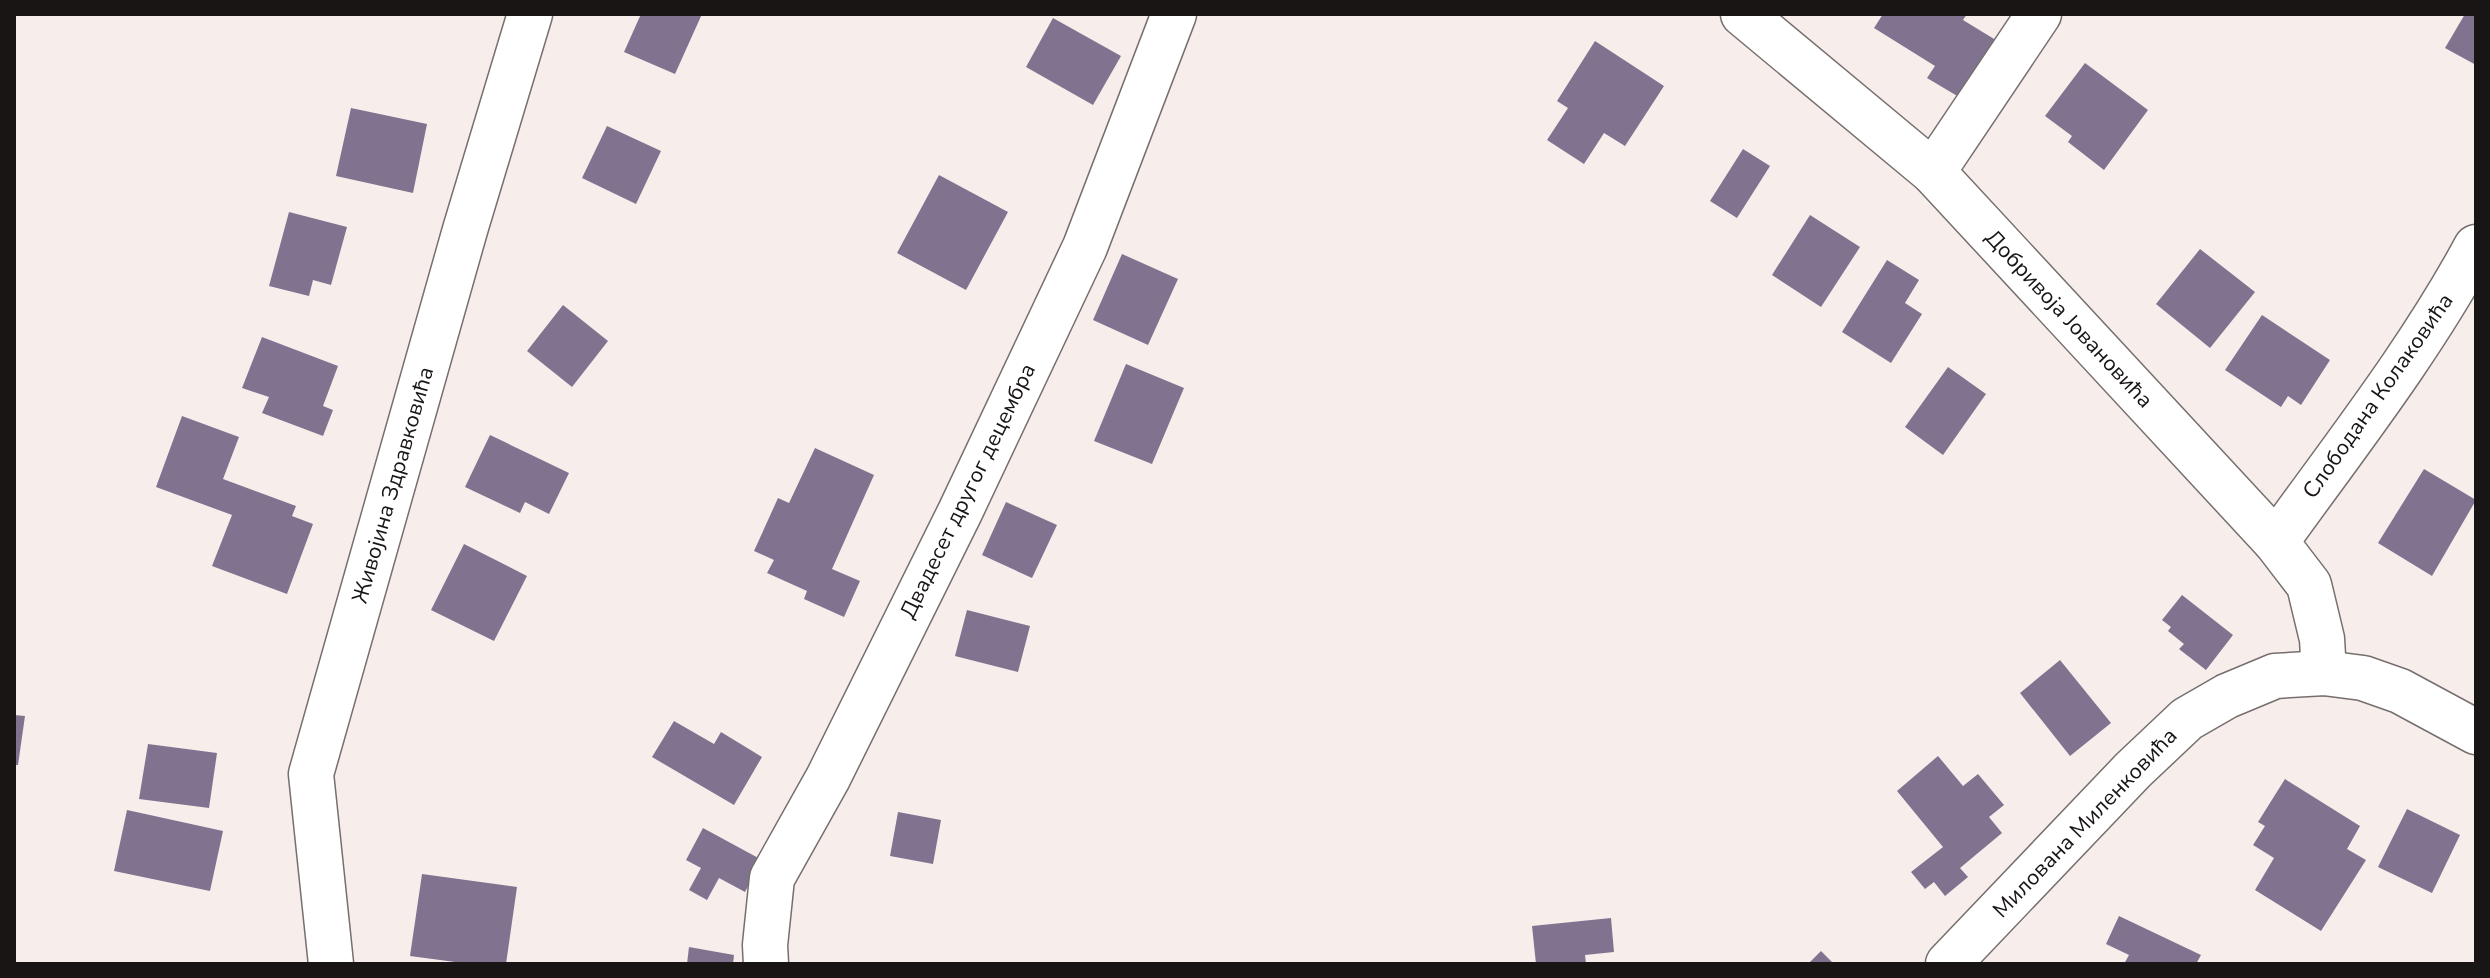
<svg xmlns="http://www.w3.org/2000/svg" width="2490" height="978" font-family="'Nunito Sans',sans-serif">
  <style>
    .building { fill: #807390 }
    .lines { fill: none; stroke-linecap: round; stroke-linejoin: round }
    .minor-casing { stroke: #766f6d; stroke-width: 47 }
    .minor { stroke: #fff; stroke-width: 44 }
    .labels { text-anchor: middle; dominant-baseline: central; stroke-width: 6; stroke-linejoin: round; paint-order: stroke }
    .street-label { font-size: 22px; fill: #181514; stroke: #fff }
  </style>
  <rect width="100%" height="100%" fill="#f7eeec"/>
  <g class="building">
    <polygon points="641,14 702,14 675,74 624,52"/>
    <polygon points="1883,14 1967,14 1963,20 1999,42 1964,100 1927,78 1935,66 1874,28"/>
    <polygon points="2465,14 2476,14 2476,65 2445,48"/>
    <polygon points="1053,18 1121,56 1093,105 1026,67"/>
    <polygon points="1595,41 1664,86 1625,146 1604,133 1584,164 1547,140 1568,108 1557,101"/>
    <polygon points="2085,63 2148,110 2104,170 2068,142 2072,136 2045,116"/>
    <polygon points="351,108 427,124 413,193 336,176"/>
    <polygon points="607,126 661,151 636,204 582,178"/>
    <polygon points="1743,149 1770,166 1737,218 1710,201"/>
    <polygon points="939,175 1008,212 966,290 897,253"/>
    <polygon points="289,212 347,227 331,285 313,280 309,296 269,286"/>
    <polygon points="1810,215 1860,247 1821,307 1772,275"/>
    <polygon points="2200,249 2255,292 2210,348 2156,304"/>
    <polygon points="1122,254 1178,279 1148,345 1093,320"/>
    <polygon points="1887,260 1919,280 1905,303 1922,314 1891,363 1842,332"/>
    <polygon points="563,305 608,341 572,387 527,351"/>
    <polygon points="2262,315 2330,360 2301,405 2288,396 2281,407 2225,370"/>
    <polygon points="262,337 338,366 323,406 333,410 323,436 262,413 269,397 242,388"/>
    <polygon points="1126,364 1184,388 1152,464 1094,441"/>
    <polygon points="1948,367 1986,394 1943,455 1905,427"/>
    <polygon points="182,416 239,437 223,479 296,506 292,516 313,524 287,594 212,566 232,515 156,487"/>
    <polygon points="490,435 569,473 549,514 525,502 520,513 465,487"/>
    <polygon points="815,448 874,475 832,569 860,581 844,617 804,599 807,591 767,573 774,560 754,551 778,498 789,503"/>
    <polygon points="2424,469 2476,500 2432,576 2378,543"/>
    <polygon points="1006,502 1057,525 1032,578 982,555"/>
    <polygon points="464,544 527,576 494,641 431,610"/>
    <polygon points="2182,595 2233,635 2206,670 2179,649 2184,644 2168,631 2171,627 2162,620"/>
    <polygon points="967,610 1030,626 1018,672 955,656"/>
    <polygon points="2060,660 2111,723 2070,756 2020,693"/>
    <polygon points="14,715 25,716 18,765 14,765"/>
    <polygon points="674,721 714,744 721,732 762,757 734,805 652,757"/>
    <polygon points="148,744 217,753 209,808 139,799"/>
    <polygon points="1938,756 1963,786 1978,774 2004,805 1989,817 2002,833 1960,868 1968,877 1945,896 1934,882 1925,889 1911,872 1943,847 1897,791"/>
    <polygon points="2285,779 2360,826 2347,849 2366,860 2321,931 2255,890 2274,858 2253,845 2265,826 2258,822"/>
    <polygon points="2407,809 2460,835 2432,893 2378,867"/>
    <polygon points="127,810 223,831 210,891 114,871"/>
    <polygon points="898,812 941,820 933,864 890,856"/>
    <polygon points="703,828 762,860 745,892 719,878 707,900 689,890 701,868 686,860"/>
    <polygon points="422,874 517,887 506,964 470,964 410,956"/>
    <polygon points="2119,916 2201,955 2196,964 2124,964 2129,955 2106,944"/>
    <polygon points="1611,918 1614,952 1585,955 1586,964 1536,964 1532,926"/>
    <polygon points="689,947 734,955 733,964 687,964"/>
    <polygon points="1821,951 1834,964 1808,964"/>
  </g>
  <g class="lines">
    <g class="minor-casing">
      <g id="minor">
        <polyline points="1743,14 1933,172 2276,542 2309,585 2322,639 2324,673"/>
        <polyline points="1933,172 2039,14"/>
        <path d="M2276,542C2345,446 2420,351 2476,247"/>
        <polyline points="331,964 311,774 465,230 530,14"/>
        <polyline points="766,964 765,945 772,878 828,778 960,512 1085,247 1174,14"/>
        <polyline points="1948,964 2133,770 2187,719 2227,696 2275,676 2324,673 2363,678 2400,691 2476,732"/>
      </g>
    </g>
    <use href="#minor" class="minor"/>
  </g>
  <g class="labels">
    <g class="street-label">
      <text transform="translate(2069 319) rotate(47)">Добривоја Јовановића</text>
      <text transform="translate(2378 396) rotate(-55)">Слободана Колаковића</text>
      <text transform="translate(393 485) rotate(-74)">Живојина Здравковића</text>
      <text transform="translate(968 491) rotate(-64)">Двадесет другог децембра</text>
      <text transform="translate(2085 823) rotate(-46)">Милована Миленковића</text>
    </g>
  </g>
  <rect width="2490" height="978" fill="none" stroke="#181514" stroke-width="32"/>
</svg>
